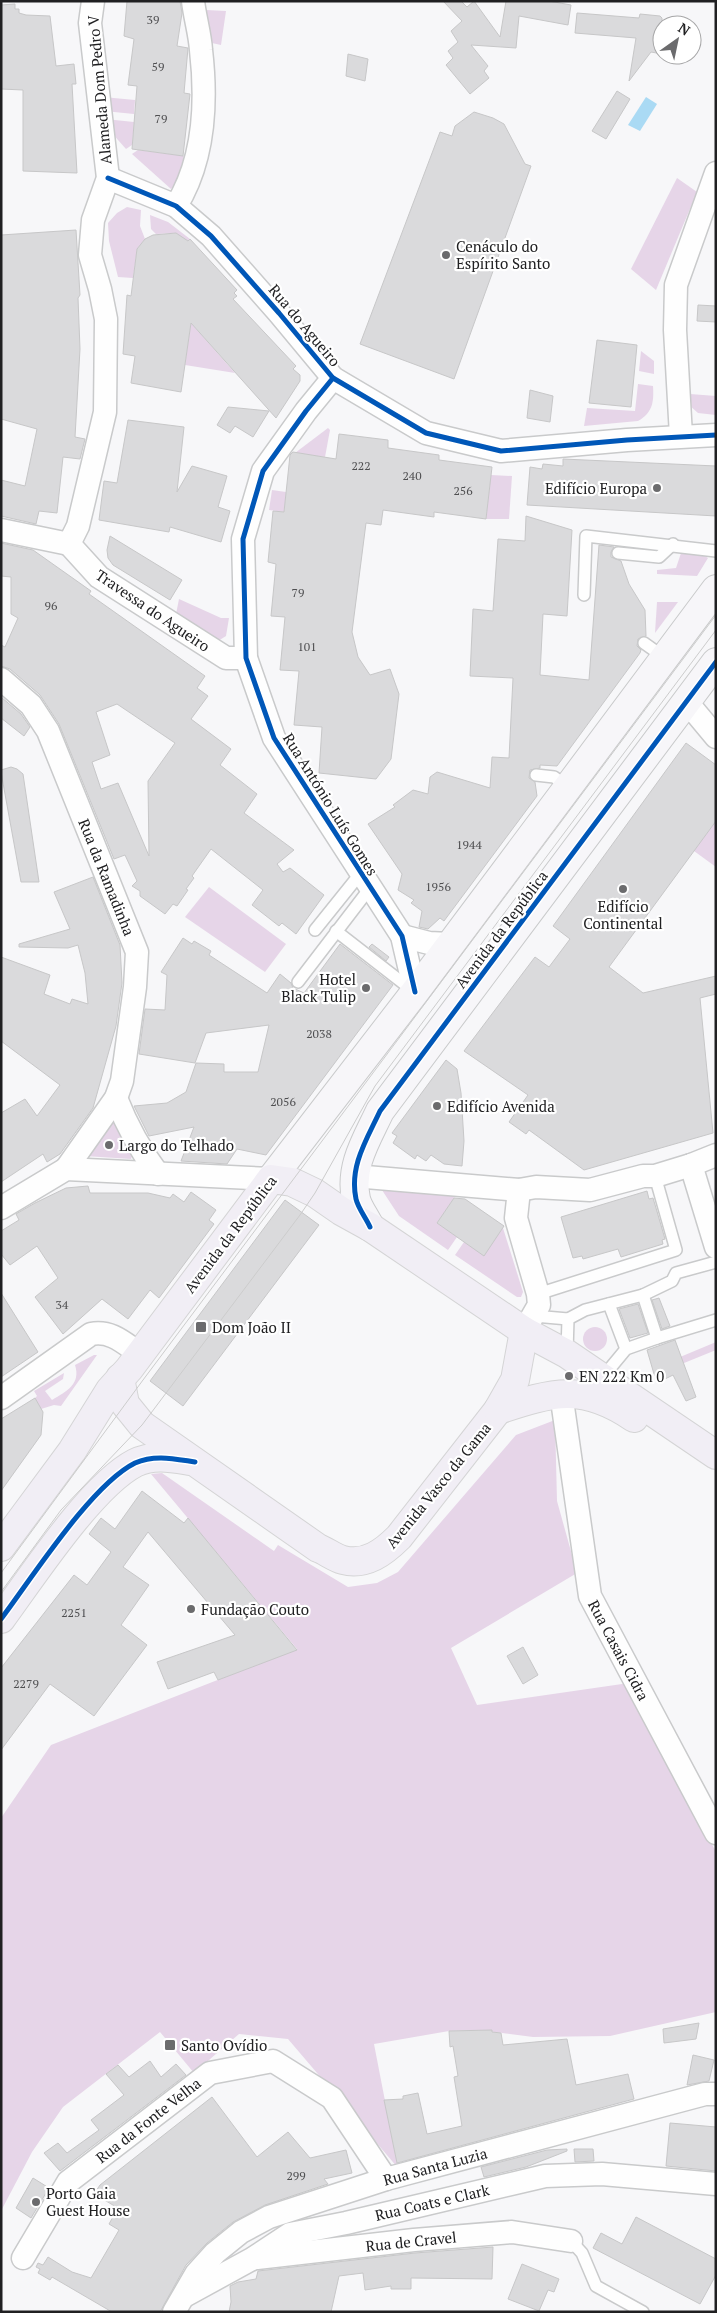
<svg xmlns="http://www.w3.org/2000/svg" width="717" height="2313" font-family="'PT Serif',serif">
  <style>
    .green { fill: #e6d5e8 }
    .water { fill: #aadaf4 }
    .building { fill: #dadadc; stroke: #c7c7c8; fill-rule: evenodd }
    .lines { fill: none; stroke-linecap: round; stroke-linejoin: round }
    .service-casing { stroke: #c9cacb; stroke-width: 14 }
    .minor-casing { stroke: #c9cacb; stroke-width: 25 }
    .secondary-casing { stroke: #c9cacb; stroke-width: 30 }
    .primary-casing { stroke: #d4d4d5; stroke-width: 30 }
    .service { stroke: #fefefe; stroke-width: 11 }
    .minor { stroke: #fefefe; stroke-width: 22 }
    .secondary { stroke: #f7f6f9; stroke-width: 28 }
    .primary { stroke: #f1eef5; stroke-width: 28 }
    .tram { stroke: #ccc; stroke-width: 1 }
    .cycleway-casing { stroke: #fff; stroke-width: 8 }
    .cycleway { stroke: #0057b8; stroke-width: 5 }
    .poi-dot { fill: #6b6b6d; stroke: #fff; stroke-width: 2 }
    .labels { text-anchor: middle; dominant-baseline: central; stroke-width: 4.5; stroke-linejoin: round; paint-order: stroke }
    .number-label { font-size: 12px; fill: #4e4e50 }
    .street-label { font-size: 15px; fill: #202022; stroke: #fff }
    .poi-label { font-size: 15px; fill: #202022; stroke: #fff; text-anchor: start }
  </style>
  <rect width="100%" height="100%" fill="#f7f7f9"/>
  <g class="green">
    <polygon points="206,10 226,11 221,45 212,43"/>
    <polygon points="103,97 135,100 134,114 104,111"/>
    <polygon points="105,119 134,122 132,145 126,149 110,131"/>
    <polygon points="138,150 184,156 178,180 171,189 132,154"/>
    <polygon points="677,178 697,192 656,290 631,269"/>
    <polygon points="127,207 141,210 140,226 145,239 137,249 133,278 118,277 109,241 108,223 117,213"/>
    <polygon points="150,215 168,222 190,239 187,241 176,233 156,234 151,229"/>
    <polygon points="191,323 235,373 185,365"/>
    <polygon points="641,351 654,361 654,374 639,371"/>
    <path d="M638,384L653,386C654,401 653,413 638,421L584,426L587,408L635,411Z"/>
    <polygon points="690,394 716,396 716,415 698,413 689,405"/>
    <polygon points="328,428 330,430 325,457 295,453"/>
    <polygon points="491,475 512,476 509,519 486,519"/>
    <polygon points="272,490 286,492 284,512 269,510"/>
    <polygon points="681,553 703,555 708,558 697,576 657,574 657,570 676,568"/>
    <polygon points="179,599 221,618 229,618 226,636 218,641 176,614"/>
    <polygon points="657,602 678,602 655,633"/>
    <polygon points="716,821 716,867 694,851"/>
    <polygon points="209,887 286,944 265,972 185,917"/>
    <polygon points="111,1115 133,1152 131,1159 85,1156"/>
    <polygon points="382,1190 456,1195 437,1223 457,1237 448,1250 399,1216"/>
    <polygon points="503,1228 523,1292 521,1297 517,1297 455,1255 464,1242 484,1255"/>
    <circle cx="595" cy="1339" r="12"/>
    <polygon points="716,1342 716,1350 662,1372 661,1365"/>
    <path d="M94,1355H97L61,1406L54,1405L41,1409L35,1398L37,1396L34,1391L64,1373L63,1379L45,1391L52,1400C67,1391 81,1384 75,1365Z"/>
    <polygon points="555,1420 557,1501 577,1573 451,1648 477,1705 629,1683 716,1852 716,2012 610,2036 533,2037 479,2030 449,2031 374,2044 398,2168 288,2039 239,2034 194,2073 160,2032 63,2107 32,2152 1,2211 1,1818 51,1745 297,1649 151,1474 162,1473 274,1551 278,1545 348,1587 377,1583 398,1572 516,1435"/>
  </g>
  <polygon class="water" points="646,97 657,104 640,131 628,125"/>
  <g class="building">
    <polygon points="127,1 180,1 182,13 177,46 188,48 184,93 190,94 183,156 132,149 137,86 128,85 134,39 124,36"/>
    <polygon points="443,1 461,1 467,7 474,1 500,37 506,1 549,1 571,5 568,25 519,16 516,48 471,45 488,66 484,71 489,78 470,94 446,65 453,58 448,51 458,42 451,31 462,21"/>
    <polygon points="15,4 15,9 19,9 19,13 26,15 50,16 56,66 74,64 76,84 72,84 77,173 23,171 23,90 1,89 1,5"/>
    <polygon points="577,13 639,18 640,14 660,16 662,18 662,54 651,52 629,81 636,38 575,33"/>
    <polygon points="348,54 368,59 365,81 346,76"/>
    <polygon points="617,91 630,99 606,139 592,131"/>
    <polygon points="474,112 493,118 504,124 525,164 531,166 454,379 360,344 440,132 452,136 455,126"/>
    <polygon points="76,230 80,295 78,298 80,349 75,437 85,439 80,459 63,457 57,513 39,511 36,524 1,516 1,480 25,486 37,429 1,419 1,235"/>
    <polygon points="176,233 188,241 190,239 237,290 234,293 237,296 233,299 296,366 293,369 300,375 300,381 276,418 191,323 181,392 131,383 135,356 123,354 127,295 131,296 137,249 145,239 153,235"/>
    <polygon points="698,305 716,306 716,322 697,321"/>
    <polygon points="597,340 637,345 631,407 589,403"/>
    <polygon points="530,390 553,396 550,422 527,418"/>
    <polygon points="228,407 269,411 253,437 235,426 230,433 217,425"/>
    <polygon points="128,420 184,427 177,492 192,466 227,476 218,507 230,511 221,542 170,527 169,532 99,520 104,481 117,483"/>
    <polygon points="339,434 388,440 388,448 439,455 439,460 492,467 486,519 434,512 434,517 383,510 381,525 366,523 352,632 358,657 370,675 390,669 399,694 391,759 376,779 319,773 322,727 294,725 299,671 280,670 285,617 271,616 276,564 268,562 273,511 284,512 290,455 293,452 336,459"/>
    <polygon points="563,459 716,466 716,516 527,505 530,467 542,469 543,464 563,466"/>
    <polygon points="526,516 572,530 567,616 543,614 540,675 589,680 599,545 614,547 611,552 611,557 621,561 629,584 645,610 646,636 638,639 637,646 641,650 640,653 557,766 540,765 540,768 530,770 529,778 535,782 537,796 444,921 440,918 428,929 419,927 422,911 411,903 414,900 398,890 402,874 368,824 395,807 393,805 413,790 428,794 430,777 437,772 490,788 492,757 509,758 513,678 470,676 473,609 493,611 498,539 525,541"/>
    <polygon points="110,536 182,580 170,600 113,565 108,558 107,550"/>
    <path d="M1,543L33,550L91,591L89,594L205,676L197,688L208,696L191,719L231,749L220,765L257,794L244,813L294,850L277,864L283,872L290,868L324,895L296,934L282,923L279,926L252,905L263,890L211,849L192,876L194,878L186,889L188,890L177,906L173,904L165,914L140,896V891L132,886L137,881L125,855L114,859L59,724L40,695L10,669L1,666V645L5,647L18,618L11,614V577L1,576ZM117,704L175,743L148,781L149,856L118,783L101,789L92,762L110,755L96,712Z"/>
    <polygon points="1,697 21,714 30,727 24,736 1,718"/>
    <polygon points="686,743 716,765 716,821 609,967 643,993 716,976 716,994 700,998 713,1133 584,1170 529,1130 526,1134 509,1122 528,1095 464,1051 535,957 549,967 570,939 553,926"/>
    <polygon points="11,767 17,769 23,774 39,882 21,882 1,772 1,770"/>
    <polygon points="93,877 120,945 122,983 116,1026 93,1108 60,1154 47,1162 43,1154 1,1182 1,1113 25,1099 37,1116 60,1085 1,1041 1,957 50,975 44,994 70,1004 72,999 88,1004 85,973 78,945 68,948 19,947 19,944 70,929 54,892"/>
    <polygon points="183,938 192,944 194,941 211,951 209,955 267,993 280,974 291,983 293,988 304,993 340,944 393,985 266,1155 237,1149 227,1164 181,1161 194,1127 149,1136 134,1106 167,1103 186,1092 196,1063 224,1064 224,1072 258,1072 269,1025 206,1033 195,1063 139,1054 145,1009 165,1010 167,975 161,972"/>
    <polygon points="372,944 389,957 386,961 369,947"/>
    <polygon points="446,1060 457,1069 461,1093 464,1141 462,1166 444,1164 431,1155 426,1161 417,1155 415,1159 393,1143 397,1136 392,1133"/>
    <polygon points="88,1186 90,1193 148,1193 170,1198 173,1194 184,1202 191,1192 216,1210 209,1220 214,1224 159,1298 150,1290 128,1319 102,1299 63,1334 35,1297 58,1278 37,1246 10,1265 1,1254 1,1231 19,1220 16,1214 35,1203 66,1188"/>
    <polygon points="647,1191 649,1199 653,1198 656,1208 665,1239 662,1240 663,1244 621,1257 618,1249 583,1259 582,1256 573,1258 561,1217"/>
    <polygon points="454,1198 465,1199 504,1226 484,1256 437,1223"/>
    <polygon points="285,1200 319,1225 183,1406 150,1381"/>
    <polygon points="1,1293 38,1352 1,1377"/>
    <polygon points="659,1298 670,1326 662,1329 652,1300"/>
    <polygon points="638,1304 648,1333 630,1338 619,1309"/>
    <polygon points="675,1340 696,1397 686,1401 673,1375 659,1382 654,1374 647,1350"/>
    <polygon points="35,1398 43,1412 41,1435 1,1491 1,1419"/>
    <polygon points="142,1491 184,1523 188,1518 297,1650 218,1680 214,1672 168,1689 157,1662 235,1635 148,1532 123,1567 149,1585 121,1625 147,1645 94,1716 50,1684 1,1750 1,1668 74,1575 87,1585 111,1552 89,1534 101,1518 115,1529"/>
    <polygon points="523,1647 538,1675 523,1684 507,1656"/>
    <polygon points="699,2023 696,2039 664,2043 663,2029"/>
    <polygon points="492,2030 492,2032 501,2033 503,2045 567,2039 576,2085 628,2074 634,2099 397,2163 384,2100 403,2099 403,2096 418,2093 427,2134 462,2126 454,2077 458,2076 453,2046 450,2047 449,2031"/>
    <polygon points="693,2055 714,2060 709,2081 687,2085"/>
    <polygon points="150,2061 161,2077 176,2064 186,2075 60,2171 44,2153 58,2143 67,2153 99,2130 91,2120 124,2095 106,2074 118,2065 129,2077"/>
    <polygon points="212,2097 257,2157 288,2132 310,2158 346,2150 352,2173 324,2179 328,2184 265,2205 233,2222 207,2243 186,2265 160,2312 112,2312 52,2277 50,2280 38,2273 40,2269 36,2267 38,2263 43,2265 48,2257 72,2272 91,2278 119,2230 109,2224 118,2208 94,2194 100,2185"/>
    <polygon points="670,2123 716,2127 716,2171 666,2166"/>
    <polygon points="567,2149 567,2151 526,2167 484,2177 481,2167 547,2150"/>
    <polygon points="574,2149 593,2149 594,2161 575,2162"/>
    <polygon points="33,2178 49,2188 31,2218 16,2208"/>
    <polygon points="636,2217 716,2259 716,2275 700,2304 593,2248 601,2233 622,2244"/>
    <polygon points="493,2247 492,2279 411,2278 411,2289 391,2289 391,2286 365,2290 363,2273 339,2276 331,2312 229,2312 231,2302 230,2286 238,2282 256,2279 258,2271 415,2253"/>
    <polygon points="522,2264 559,2279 554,2292 548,2290 539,2311 508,2299"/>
  </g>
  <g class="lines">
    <g class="service-casing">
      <g id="service">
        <polyline points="618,553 659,557 673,544"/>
        <polyline points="584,595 586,536 716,551"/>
        <polyline points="644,643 665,658"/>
        <polyline points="536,775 554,777 568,787"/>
        <polyline points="315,930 360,874"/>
        <polyline points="336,931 412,990"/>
        <polyline points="298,982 370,888"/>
        <polyline points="538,1294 676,1250 655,1176"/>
        <polyline points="643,1295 672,1281 676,1273 716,1262"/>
        <polyline points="609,1304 626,1349"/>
        <polyline points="534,1316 568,1319"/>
        <polyline points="657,1338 716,1320"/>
        <polyline points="567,1352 568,1319 585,1310 643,1295 657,1338 626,1349 602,1378"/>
        <polyline points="571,2241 582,2253 596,2286 643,2312"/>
      </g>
    </g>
    <g class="minor-casing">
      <g id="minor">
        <polyline points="108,178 176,206 211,236 279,313 333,378 426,433 501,451 627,440 716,435"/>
        <path d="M176,206C204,161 207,102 201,50C200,34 195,18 193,1"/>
        <polyline points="333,378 306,411 263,471 243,539 246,658 274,738 402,936 415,992"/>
        <polyline points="681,436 675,330 676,285 716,173"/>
        <polyline points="1,530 69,544 78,526 105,412 106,319 100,289 90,255 93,220 108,178 90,23 93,1"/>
        <polyline points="69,544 99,577 226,658 246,658"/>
        <polyline points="1,679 31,705 48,731 137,952 135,987 122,1081 116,1098 66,1169"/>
        <polyline points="686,701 716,737"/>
        <polyline points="402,936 429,943 450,944"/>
        <path d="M116,1098C127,1126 140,1150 158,1174"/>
        <polyline points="691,1165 716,1247"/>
        <polyline points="354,1176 519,1190 536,1187 590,1190 643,1176 655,1176 691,1165 716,1155"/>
        <polyline points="519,1190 516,1218 538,1294 539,1305 524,1331"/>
        <polyline points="1,1208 66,1169 271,1179"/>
        <polyline points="561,1393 590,1596 716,1833"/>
        <path d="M1,1398L91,1334C111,1330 124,1343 140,1354"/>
        <polyline points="23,2258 68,2182 210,2073 273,2061 332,2098 386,2179"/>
        <polyline points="257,2258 414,2240 512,2232 571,2241"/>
        <polyline points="186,2295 252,2259 290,2234 346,2223 545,2176 602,2174 716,2184"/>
        <polyline points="174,2312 196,2274 215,2253 241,2232 269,2217 386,2179 705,2094 716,2094"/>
      </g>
    </g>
    <g class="secondary-casing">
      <g id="secondary">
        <polyline points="271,1179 415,992 716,589"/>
        <path d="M370,1227C366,1218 358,1208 356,1199C349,1166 367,1139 380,1111L716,662"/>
      </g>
    </g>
    <g class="primary-casing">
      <g id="primary">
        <path d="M120,1378L125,1404L142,1425L318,1548C326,1551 335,1558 343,1560C366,1566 384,1552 399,1537L498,1410L515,1380L524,1331"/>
        <path d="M498,1410C553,1392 583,1383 634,1418"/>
        <polyline points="1,1547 72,1451 110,1390 129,1369 271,1179 292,1182 315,1193 341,1211 370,1227 524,1331 567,1354 716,1455"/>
        <path d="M1,1619C32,1577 91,1486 135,1463C153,1454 172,1458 191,1461"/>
      </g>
    </g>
    <use href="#service" class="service"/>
    <use href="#minor" class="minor"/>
    <use href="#secondary" class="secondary"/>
    <use href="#primary" class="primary"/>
    <g class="tram">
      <polyline points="1,1573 143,1380 716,615"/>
      <polyline points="1,1592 61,1510 142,1425 300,1215 315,1193 375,1086 716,630"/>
    </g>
    <g class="cycleway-casing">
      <g id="cycleway">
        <polyline points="108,178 176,206 211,236 279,313 333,378 426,433 501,451 627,440 716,435"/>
        <polyline points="333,378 306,411 263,471 243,539 246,658 274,738 402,936 415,992"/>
        <path d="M370,1227C366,1218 358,1208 356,1199C349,1166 367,1139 380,1111L716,662"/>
        <path d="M1,1619C32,1578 91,1485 135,1463C155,1454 175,1459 195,1462"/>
      </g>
    </g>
    <use href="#cycleway" class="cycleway"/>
  </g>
  <g class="poi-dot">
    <circle cx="446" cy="255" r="5"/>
    <circle cx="657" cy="488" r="5"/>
    <circle cx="623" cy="889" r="5"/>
    <circle cx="366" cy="988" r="5"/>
    <circle cx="437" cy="1106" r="5"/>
    <circle cx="109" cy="1145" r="5"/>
    <rect x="195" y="1321" width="12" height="12" rx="2.5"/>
    <circle cx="569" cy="1376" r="5"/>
    <circle cx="191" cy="1609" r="5"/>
    <rect x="164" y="2039" width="12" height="12" rx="2.5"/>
    <circle cx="36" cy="2202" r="5"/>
  </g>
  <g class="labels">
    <g class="number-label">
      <text x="153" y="19">39</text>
      <text x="158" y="66">59</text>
      <text x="161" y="118">79</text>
      <text x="361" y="465">222</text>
      <text x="412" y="475">240</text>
      <text x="463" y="490">256</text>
      <text x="298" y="592">79</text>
      <text x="51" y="605">96</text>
      <text x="307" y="646">101</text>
      <text x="469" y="844">1944</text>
      <text x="438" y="886">1956</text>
      <text x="319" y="1033">2038</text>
      <text x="283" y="1101">2056</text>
      <text x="62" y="1304">34</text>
      <text x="74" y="1612">2251</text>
      <text x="26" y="1683">2279</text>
      <text x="296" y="2175">299</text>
    </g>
    <g class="street-label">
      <text transform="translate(99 90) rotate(-95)">Alameda Dom Pedro V</text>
      <text transform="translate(305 325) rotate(50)">Rua do Agueiro</text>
      <text transform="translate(153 610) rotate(34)">Travessa do Agueiro</text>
      <text transform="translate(331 804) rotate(58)">Rua António Luís Gomes</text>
      <text transform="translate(107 877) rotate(68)">Rua da Ramadinha</text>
      <text transform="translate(501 929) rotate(-53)">Avenida da República</text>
      <text transform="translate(230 1234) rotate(-53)">Avenida da República</text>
      <text transform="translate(438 1485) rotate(-51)">Avenida Vasco da Gama</text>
      <text transform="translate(619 1650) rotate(62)">Rua Casais Cidra</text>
      <text transform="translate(148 2120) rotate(-38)">Rua da Fonte Velha</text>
      <text transform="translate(435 2166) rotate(-15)">Rua Santa Luzia</text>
      <text transform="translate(432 2202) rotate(-13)">Rua Coats e Clark</text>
      <text transform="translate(411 2241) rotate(-6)">Rua de Cravel</text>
    </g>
    <g class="poi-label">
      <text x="456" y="246">Cenáculo do<tspan x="456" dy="17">Espírito Santo</tspan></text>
      <text x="647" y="488" text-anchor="end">Edifício Europa</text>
      <text x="623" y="906" text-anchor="middle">Edifício<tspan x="623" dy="17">Continental</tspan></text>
      <text x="356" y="979" text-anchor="end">Hotel<tspan x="356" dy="17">Black Tulip</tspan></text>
      <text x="447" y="1106">Edifício Avenida</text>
      <text x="119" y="1145">Largo do Telhado</text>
      <text x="212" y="1327">Dom João II</text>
      <text x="579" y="1376">EN 222 Km 0</text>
      <text x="201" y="1609">Fundação Couto</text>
      <text x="181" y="2045">Santo Ovídio</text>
      <text x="46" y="2193">Porto Gaia<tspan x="46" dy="17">Guest House</tspan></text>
    </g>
  </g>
  <rect width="717" height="2313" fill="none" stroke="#202022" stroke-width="5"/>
  <g transform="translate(677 40) rotate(33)"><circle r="24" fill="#ffffff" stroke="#a6a6a7"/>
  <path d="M0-4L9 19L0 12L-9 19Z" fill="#6b6b6d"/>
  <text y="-8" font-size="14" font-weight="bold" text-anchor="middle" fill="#202022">N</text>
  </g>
</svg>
